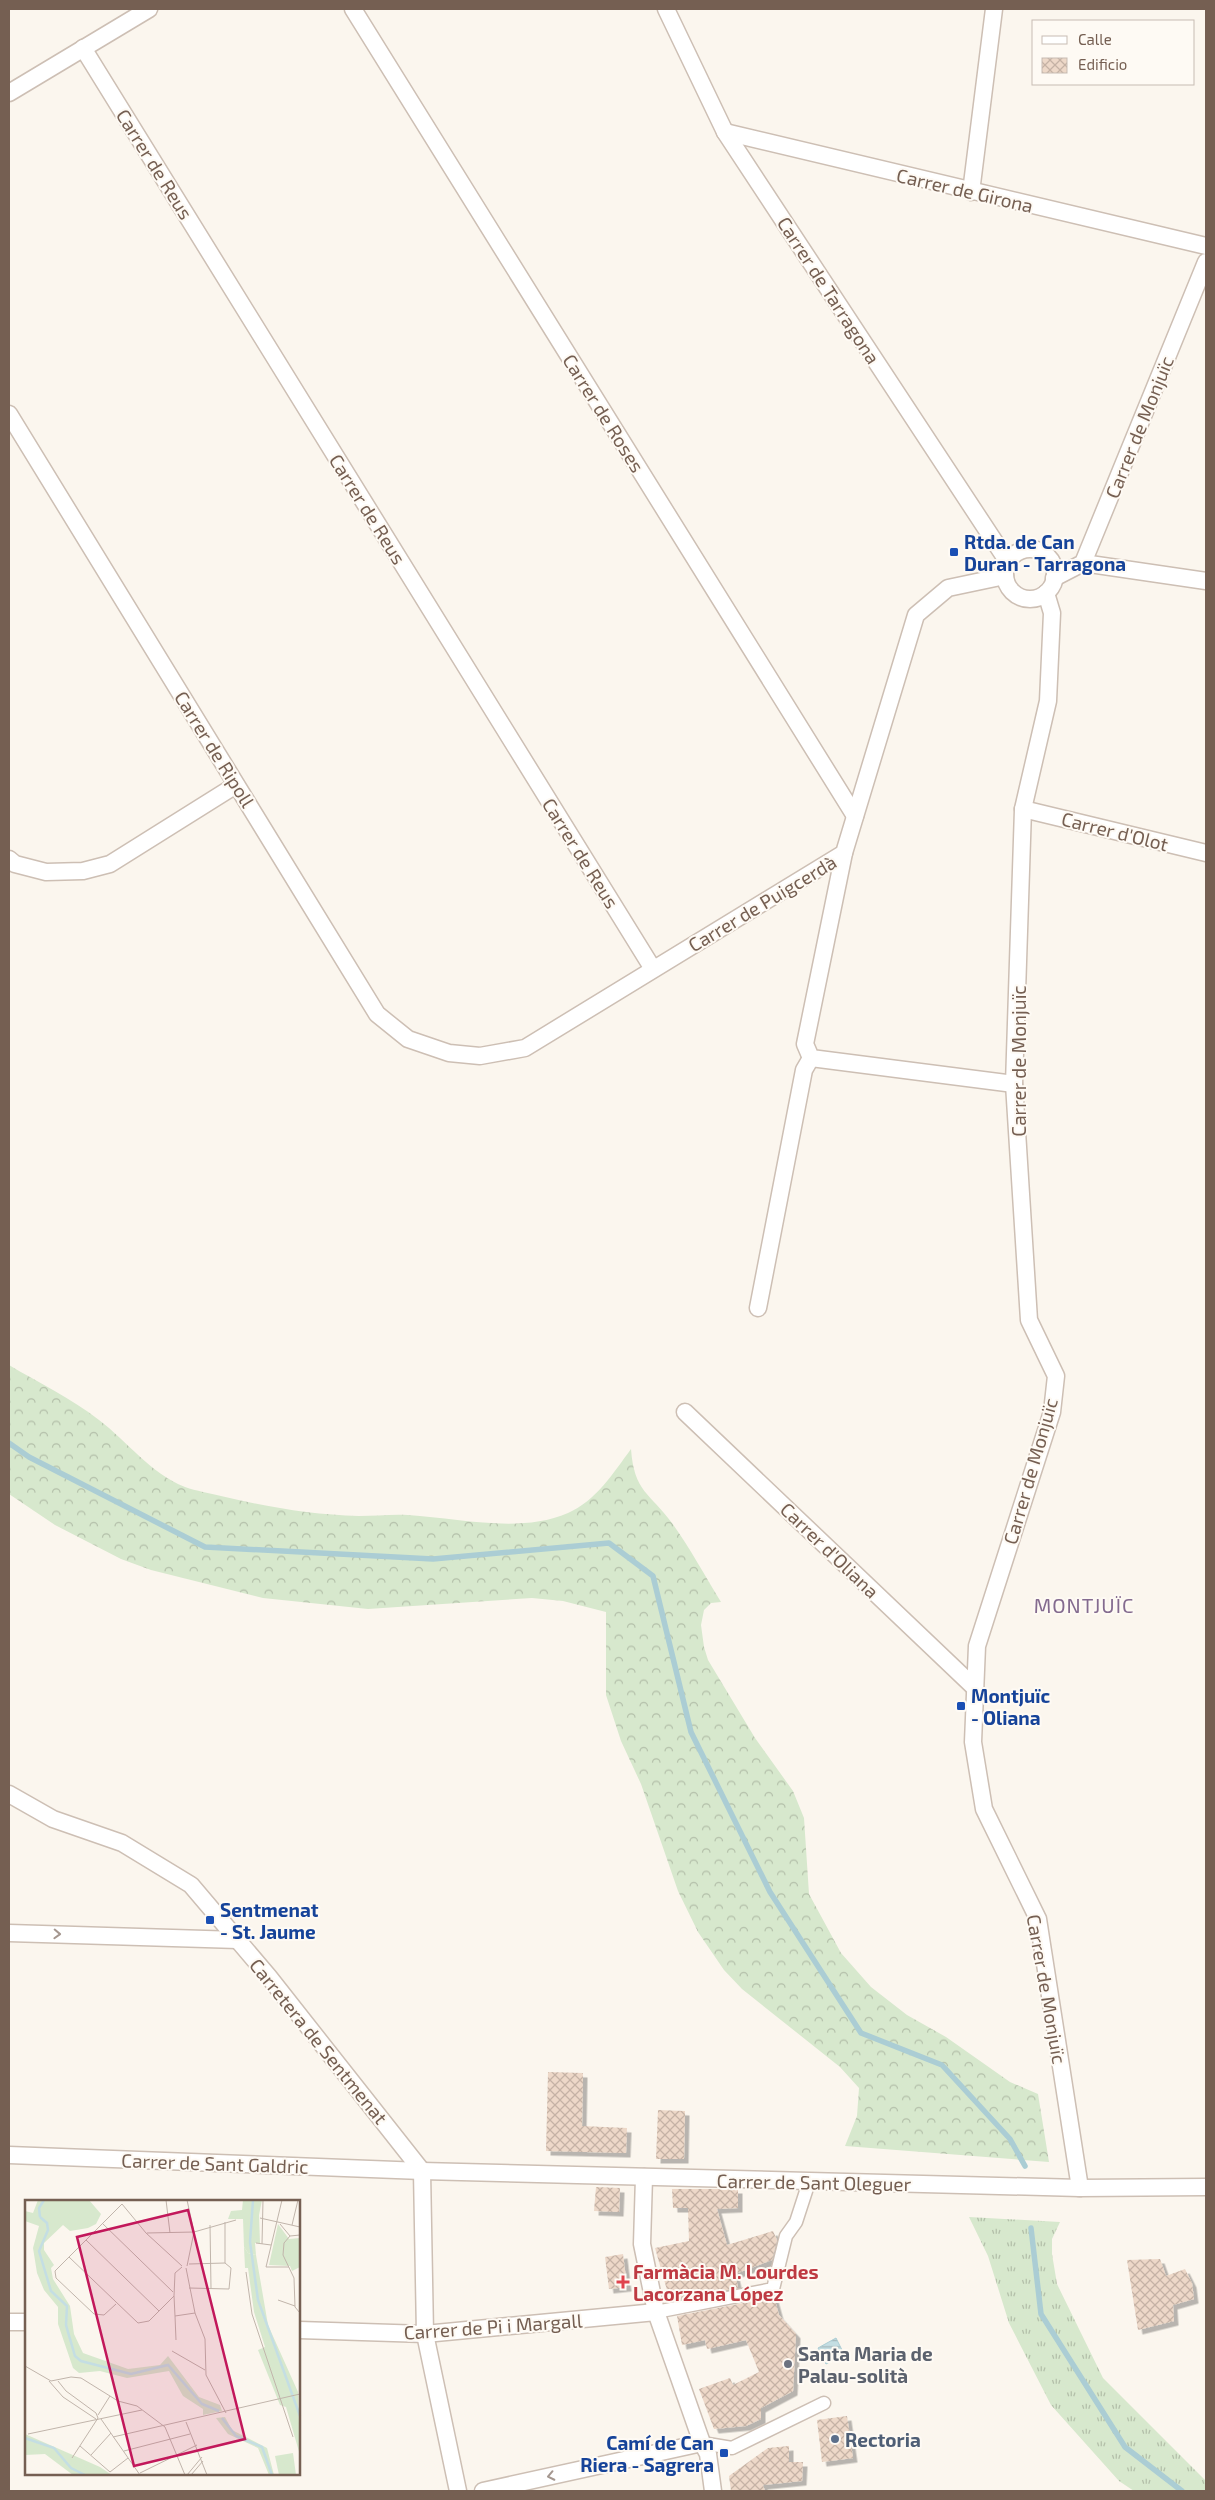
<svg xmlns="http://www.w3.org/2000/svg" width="1215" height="2500" font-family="'Exo 2',sans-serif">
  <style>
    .grass { fill: url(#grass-tufts) }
    .forest { fill: url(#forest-crowns) }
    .water { fill: url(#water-rules); stroke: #abcdd4 }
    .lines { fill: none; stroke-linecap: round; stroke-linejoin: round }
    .stream { stroke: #abcdd4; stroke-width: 5.5 }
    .building { fill: url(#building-cross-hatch); filter: url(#shadow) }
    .pedestrian-casing { stroke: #cdbfb4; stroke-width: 15 }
    .minor-casing { stroke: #cdbfb4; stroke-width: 19 }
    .pedestrian { stroke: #fff; stroke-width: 12 }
    .minor { stroke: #fff; stroke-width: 16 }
    .oneway { stroke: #a5978f }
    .transit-dot { fill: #1a4fb4; stroke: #fefaf4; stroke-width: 2 }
    .health-dot { fill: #e0444e; stroke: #fefaf4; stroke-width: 2 }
    .worship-dot { fill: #6b7280; stroke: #fefaf4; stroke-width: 2 }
    .service-dot { fill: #5c6f8a; stroke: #fefaf4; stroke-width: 2 }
    .labels { text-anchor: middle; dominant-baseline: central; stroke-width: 4; stroke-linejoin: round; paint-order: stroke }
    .street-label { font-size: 19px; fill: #755f52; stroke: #fefaf4 }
    .transit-label { font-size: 19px; font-weight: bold; fill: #164399; stroke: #fefaf4; text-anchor: start }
    .health-label { font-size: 19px; font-weight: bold; fill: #be3a42; stroke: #fefaf4; text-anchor: start }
    .worship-label { font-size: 19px; font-weight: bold; fill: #5b616d; stroke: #fefaf4; text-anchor: start }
    .service-label { font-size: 19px; font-weight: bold; fill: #4e5e75; stroke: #fefaf4; text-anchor: start }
    .neighbourhood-label { font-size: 20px; letter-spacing: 1px; fill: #846b8f; stroke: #fefaf4 }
    .inset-river { fill: none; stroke: #c4dee3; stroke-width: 2.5 }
    .inset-road { fill: none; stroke: #c1b5ab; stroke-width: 1 }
    .view { fill: #c2185b; fill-opacity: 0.15; stroke: #c2185b; stroke-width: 2.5 }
    .inset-edge { fill: none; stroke: #755f52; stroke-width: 2.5 }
  </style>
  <defs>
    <pattern id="grass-tufts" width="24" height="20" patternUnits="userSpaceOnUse" patternTransform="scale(1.25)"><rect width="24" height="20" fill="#d7e8cd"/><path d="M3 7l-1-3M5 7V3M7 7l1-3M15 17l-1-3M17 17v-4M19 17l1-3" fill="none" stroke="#b3bfa9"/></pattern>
    <pattern id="forest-crowns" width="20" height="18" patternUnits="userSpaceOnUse" patternTransform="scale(1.25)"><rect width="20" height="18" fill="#d7e8cd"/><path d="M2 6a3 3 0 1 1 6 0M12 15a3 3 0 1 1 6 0" fill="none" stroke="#b3bfa9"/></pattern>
    <pattern id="water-rules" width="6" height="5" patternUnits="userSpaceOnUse" patternTransform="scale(1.25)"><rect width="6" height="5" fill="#c4dee3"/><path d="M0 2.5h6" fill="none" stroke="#a4b7bb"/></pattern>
    <pattern id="building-cross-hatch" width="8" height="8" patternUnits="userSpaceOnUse" patternTransform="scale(1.25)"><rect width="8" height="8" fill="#edd8c8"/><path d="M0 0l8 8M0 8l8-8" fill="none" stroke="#c5b2a5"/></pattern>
    <filter id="shadow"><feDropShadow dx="4.5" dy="4.5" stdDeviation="0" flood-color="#0004"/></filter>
  </defs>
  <rect width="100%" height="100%" fill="#fbf6ee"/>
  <polygon class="grass" points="969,2217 1060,2222 1052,2239 1052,2254 1057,2284 1103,2378 1206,2481 1206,2491 1134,2491 1119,2481 1051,2405 1009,2323 988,2256"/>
  <path class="forest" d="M9,1365C39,1383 71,1398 99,1420C128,1442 150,1473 185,1487C196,1491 210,1493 221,1496C267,1507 312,1515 359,1516C375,1516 392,1514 408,1515C459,1518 520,1534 568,1513C596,1501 614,1472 631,1449C634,1492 650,1493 672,1523C690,1548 705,1576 721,1602L711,1603L704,1610L701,1625L704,1647L708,1660L755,1738L793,1791L804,1818L809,1894L841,1953L871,1987L907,2015L946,2037L1010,2082L1038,2094L1049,2162L845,2146L857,2116L859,2088L840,2067L742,1989L724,1970L698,1932L678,1891L641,1784L621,1741L606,1695V1612L563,1601L532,1598L368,1609L263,1598L151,1570L121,1559L55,1525L9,1494Z"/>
  <polygon class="water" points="836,2338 844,2354 826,2364 818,2348"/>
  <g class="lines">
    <g class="stream">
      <polyline points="9,1443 29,1457 205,1547 433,1559 609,1543 653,1576 691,1732 770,1892 861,2033 942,2065 1010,2139 1025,2166"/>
      <polyline points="1031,2228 1041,2314 1125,2447 1182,2491"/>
    </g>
  </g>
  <g class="building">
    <polygon points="548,2072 583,2073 582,2126 627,2128 626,2153 546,2151"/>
    <polygon points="658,2110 685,2111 684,2159 656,2159"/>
    <polygon points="596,2187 620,2188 619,2212 594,2211"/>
    <polygon points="672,2189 738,2189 738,2208 717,2209 727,2245 773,2231 777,2240 772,2260 735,2274 738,2288 674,2300 674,2296 669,2297 655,2248 689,2241 688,2208 673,2208"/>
    <polygon points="623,2254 627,2287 609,2289 605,2257"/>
    <polygon points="1160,2259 1166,2276 1185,2269 1192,2283 1194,2299 1173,2305 1174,2321 1138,2330 1127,2260"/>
    <polygon points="774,2297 779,2315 796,2334 793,2391 761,2408 761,2419 746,2426 714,2429 699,2389 730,2378 733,2385 759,2372 746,2340 707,2349 705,2340 682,2345 677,2316"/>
    <polygon points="847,2416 853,2458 822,2462 817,2420"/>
    <polygon points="789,2446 789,2462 803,2462 802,2481 763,2485 765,2491 731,2491 729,2476 768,2448"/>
  </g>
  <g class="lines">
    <g class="pedestrian-casing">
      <g id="pedestrian">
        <polyline points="656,2312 773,2289 786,2236 796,2222 809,2182"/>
        <polyline points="702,2443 732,2448 824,2403"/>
      </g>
    </g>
    <g class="minor-casing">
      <g id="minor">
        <polyline points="353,9 855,816"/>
        <polyline points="666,9 725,132 1008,562"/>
        <polyline points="83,48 653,969"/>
        <polyline points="9,93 149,9"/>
        <polyline points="725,132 1206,246"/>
        <polyline points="971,192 994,9"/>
        <polyline points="9,414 377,1014 408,1039 449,1053 480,1056 525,1048 844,853 916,615 948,588 1005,576"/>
        <circle cx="1030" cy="574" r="25"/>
        <polyline points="1083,563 1206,581"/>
        <polyline points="1054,578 1083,563 1206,262"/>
        <polyline points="1046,593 1052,613 1048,701 1023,809 1014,1084 1029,1320 1056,1376 1052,1412 977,1646 973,1742 984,1809 1038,1919 1080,2188"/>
        <polyline points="1023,809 1206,853"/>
        <polyline points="844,853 805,1044 811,1058 1014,1084"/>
        <polyline points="9,859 15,864 46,872 83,871 110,864 236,785"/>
        <polyline points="758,1308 804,1070 811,1058"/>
        <polyline points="685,1412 975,1688"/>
        <polyline points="9,1794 53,1819 122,1843 191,1885 269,1977 422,2171"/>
        <polyline points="9,1933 238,1940"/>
        <polyline points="9,2155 422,2171 1080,2188 1206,2187"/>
        <polyline points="422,2171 425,2334 458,2491"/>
        <polyline points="644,2177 642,2244 656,2312 702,2443 708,2454 713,2491"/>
        <polyline points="9,2322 26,2322"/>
        <polyline points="299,2330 425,2334 656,2312"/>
        <polyline points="483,2491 702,2443"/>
      </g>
    </g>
    <use href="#pedestrian" class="pedestrian"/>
    <use href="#minor" class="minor"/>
  </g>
  <defs><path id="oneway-chevron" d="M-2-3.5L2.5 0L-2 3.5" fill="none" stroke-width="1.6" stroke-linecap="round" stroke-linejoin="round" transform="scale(1.25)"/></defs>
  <g class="oneway">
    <use href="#oneway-chevron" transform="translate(57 1934) rotate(2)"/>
    <use href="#oneway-chevron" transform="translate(551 2476) rotate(168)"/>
  </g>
  <g class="transit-dot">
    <rect x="949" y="547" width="10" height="10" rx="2.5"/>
    <rect x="956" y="1701" width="10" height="10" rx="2.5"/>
    <rect x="205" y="1915" width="10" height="10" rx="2.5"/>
    <rect x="719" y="2448" width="10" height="10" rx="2.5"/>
  </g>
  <path class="health-dot" d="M620.5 2274.5h5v5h5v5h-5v5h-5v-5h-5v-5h5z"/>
  <circle class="worship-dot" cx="788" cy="2364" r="5"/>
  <circle class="service-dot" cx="835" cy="2439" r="5"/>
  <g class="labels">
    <g class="street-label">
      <text transform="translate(155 164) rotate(58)">Carrer de Reus</text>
      <text transform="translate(965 190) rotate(13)">Carrer de Girona</text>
      <text transform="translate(829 290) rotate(57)">Carrer de Tarragona</text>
      <text transform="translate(604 413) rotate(58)">Carrer de Roses</text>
      <text transform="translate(1139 427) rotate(-68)">Carrer de Monjuïc</text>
      <text transform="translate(368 509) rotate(58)">Carrer de Reus</text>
      <text transform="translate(215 749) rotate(58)">Carrer de Ripoll</text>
      <text transform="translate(1115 831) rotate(14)">Carrer d'Olot</text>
      <text transform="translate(581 853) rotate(58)">Carrer de Reus</text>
      <text transform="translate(762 903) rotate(-31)">Carrer de Puigcerdà</text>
      <text transform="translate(1018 1061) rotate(-90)">Carrer de Monjuïc</text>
      <text transform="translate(1030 1471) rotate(-74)">Carrer de Monjuïc</text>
      <text transform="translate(830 1550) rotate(44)">Carrer d'Oliana</text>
      <text transform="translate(1047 1989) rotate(80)">Carrer de Monjuïc</text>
      <text transform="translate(319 2041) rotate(51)">Carretera de Sentmenat</text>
      <text transform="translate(215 2163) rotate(2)">Carrer de Sant Galdric</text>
      <text transform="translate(814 2182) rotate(1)">Carrer de Sant Oleguer</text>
      <text transform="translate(493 2326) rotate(-4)">Carrer de Pi i Margall</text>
    </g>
    <g class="transit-label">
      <text x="964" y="541">Rtda. de Can<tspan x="964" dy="22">Duran - Tarragona</tspan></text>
      <text x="971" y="1695">Montjuïc<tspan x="971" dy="22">- Oliana</tspan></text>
      <text x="220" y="1909">Sentmenat<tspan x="220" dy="22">- St. Jaume</tspan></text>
      <text x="714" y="2442" text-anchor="end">Camí de Can<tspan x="714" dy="22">Riera - Sagrera</tspan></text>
    </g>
    <g class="health-label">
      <text x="633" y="2271">Farmàcia M. Lourdes<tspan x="633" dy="22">Lacorzana López</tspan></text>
    </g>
    <g class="worship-label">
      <text x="798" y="2353">Santa Maria de<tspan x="798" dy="22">Palau-solità</tspan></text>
    </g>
    <g class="service-label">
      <text x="845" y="2439">Rectoria</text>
    </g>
    <g class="neighbourhood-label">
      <text x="1084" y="1605">MONTJUÏC</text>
    </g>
  </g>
  <g transform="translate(25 2200)">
    <rect width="275" height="275" fill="#fbf6ee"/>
    <path d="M219,47L223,53L231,55L243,125L273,192L275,255L261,207L255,205L233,150L240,147L229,112L223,68H220ZM200,217L207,230L242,248L249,275H244L233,248L203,234L191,218Z" fill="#d7e8cd"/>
    <path d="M13,0H64L76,14L71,24L63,28L45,31L38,25L19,43V50L29,65L26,68L28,79L45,106L49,134L58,153L103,169L135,165L143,156L174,197L195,205L197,211L178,215V209L158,196L144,171L102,178L75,171L54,173L48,168L33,124V107L19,90L12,73L8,48L14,26L0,21V11L8,13ZM218,0H237L234,15L235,43H230L231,55L223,53L219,47L218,19H203L206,11L217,10ZM253,24L264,39L275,38V67L267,71L265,66L244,65ZM0,234L75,267L87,275H48L20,254L0,255Z" fill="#d7e8cd"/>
    <path d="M268,253L271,275H254L250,256Z" fill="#d7e8cd"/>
    <path class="inset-river" d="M228,0L225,42L233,100L275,216M15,17L22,23L23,30L14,51L26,91L42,106L41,125L50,156L56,161L106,174L143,165L177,204L194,211M15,17L14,8L19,0M197,218L211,236L237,247L247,275M0,238L29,248L46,268L60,275"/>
    <path class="inset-road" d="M141,0L145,33M257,0L241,67H264M235,18L275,27M77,23L148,92M255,24L265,36L275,35M185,25L186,88M267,25L273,0M122,33L169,32L211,20M265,36L259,43L258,55L269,78L270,107L275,113M61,40L134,111M231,43L246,45M237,44L238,0M44,57L113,123L124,121L149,96L150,73L157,67M200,63V22M164,64L200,63M162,66L169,32L162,0M161,68L170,113L180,139L181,175L201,213M221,72L227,114L268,237M164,88L204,89L206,68L200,63M149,96L150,116L170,113M253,100L270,106M91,104L79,115L69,114L31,78L30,71L97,4L121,33L157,66M150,116L151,140M147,151L180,170M0,166L26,181L46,177L56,178L93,201L112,206L140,227M24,181L38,197L71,219M33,181L41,191L71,213L73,218L47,258M73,215L85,196M76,219L115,275M161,222L182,275M140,227L160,275M3,234L117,210M88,237L275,194M55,246L85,272L103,258M99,251L165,234M66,255L86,233M115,273L172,245M162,275L177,257M166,275L178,261"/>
    <path class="view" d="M163,10L220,239L109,266L52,37Z"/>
    <rect width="275" height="275" class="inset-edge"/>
  </g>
  <rect width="1215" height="2500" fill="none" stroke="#755f52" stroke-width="20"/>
  <rect x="1032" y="20" width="162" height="65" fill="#fefaf4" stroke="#c7bcb3"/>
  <rect x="1042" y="36" width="25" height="8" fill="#ffffff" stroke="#c7bcb3"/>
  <text x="1078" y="45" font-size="15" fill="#755f52">Calle</text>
  <rect x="1042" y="58" width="25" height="15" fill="url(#building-cross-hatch)" stroke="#c7bcb3"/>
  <text x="1078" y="70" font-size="15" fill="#755f52">Edificio</text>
</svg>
